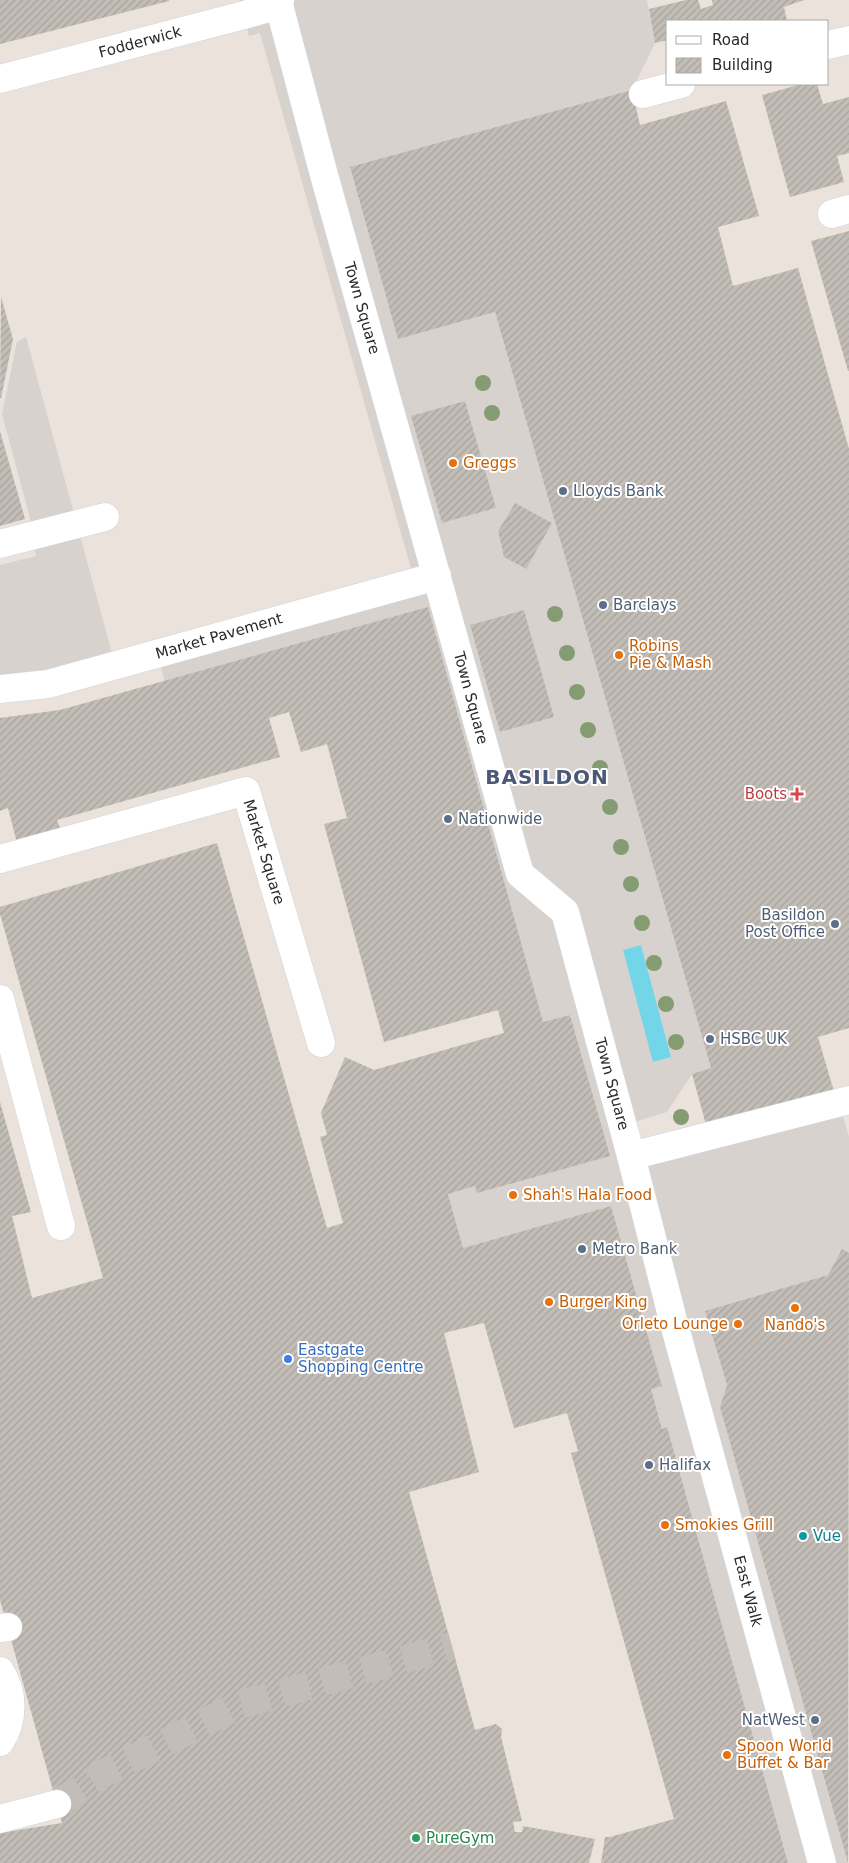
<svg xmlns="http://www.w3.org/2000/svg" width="849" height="1863" font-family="'DejaVu Sans',sans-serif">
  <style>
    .plaza { fill: #d7d2cd; fill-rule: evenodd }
    .water { fill: #73d5e8 }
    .building { fill: url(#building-hatch) }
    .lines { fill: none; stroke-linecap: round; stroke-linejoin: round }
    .minor-tunnel { stroke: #c3bdb7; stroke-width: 28; stroke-dasharray: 28 14; stroke-linecap: butt }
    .minor-casing { stroke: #d0d5e1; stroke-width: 29 }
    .minor { stroke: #fff; stroke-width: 28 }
    .tree { fill: #859b72 }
    .food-dot { fill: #e8710a; stroke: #fff; stroke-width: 2 }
    .service-dot { fill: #5c6f8a; stroke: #fff; stroke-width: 2 }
    .health-dot { fill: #e0444e; stroke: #fff; stroke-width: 2 }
    .shop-dot { fill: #3f7fe0; stroke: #fff; stroke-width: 2 }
    .culture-dot { fill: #0f9aa8; stroke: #fff; stroke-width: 2 }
    .leisure-dot { fill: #2e9e5b; stroke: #fff; stroke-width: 2 }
    .labels { text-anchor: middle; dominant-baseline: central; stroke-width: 4; stroke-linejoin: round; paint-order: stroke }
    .street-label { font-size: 15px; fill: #292929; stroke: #fff }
    .food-label { font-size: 15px; fill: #c56008; stroke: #fff; text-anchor: start }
    .service-label { font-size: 15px; fill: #4e5e75; stroke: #fff; text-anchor: start }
    .health-label { font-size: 15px; fill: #be3a42; stroke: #fff; text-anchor: end }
    .shop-label { font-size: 15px; fill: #366cbe; stroke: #fff; text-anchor: start }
    .culture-label { font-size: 15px; fill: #0d838f; stroke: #fff; text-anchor: start }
    .leisure-label { font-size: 15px; fill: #27864d; stroke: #fff; text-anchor: start }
    .district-label { font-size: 20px; font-weight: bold; letter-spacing: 1px; fill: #4c5877; stroke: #fff }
  </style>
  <defs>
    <pattern id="building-hatch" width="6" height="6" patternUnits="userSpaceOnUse" patternTransform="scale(1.25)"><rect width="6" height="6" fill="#c3bdb7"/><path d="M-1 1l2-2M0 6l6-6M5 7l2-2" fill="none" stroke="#a8a29d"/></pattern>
  </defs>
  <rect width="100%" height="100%" fill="#eae2db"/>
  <g class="plaza">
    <path d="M240,0H647L655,43L632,90L350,168L398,338L495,312L711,1068L692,1074L667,1112L631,1123L641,1162L841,1110L849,1137V1253L842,1249L828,1275L705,1311L727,1385L720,1407L848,1863H788L666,1427L662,1429L651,1389L662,1386L611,1206L463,1248L448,1194L475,1186L477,1192L609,1156L570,1015L543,1022L413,612L165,682L154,641L412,572L260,33L249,36ZM465,401L496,508L442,523L412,417ZM514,504L551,523L525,569L504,557L498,531ZM524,610L553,716L500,732L470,625ZM641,946L671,1057L654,1062L623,950Z"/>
    <polygon points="26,337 113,657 0,686 0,565 36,556 30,518 2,414 17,342"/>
  </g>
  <polygon class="water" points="641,945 671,1057 653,1062 623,950"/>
  <g class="building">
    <polygon points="0,0 169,0 169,1 0,44"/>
    <polygon points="686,0 698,0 701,9 713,5 712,0 804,0 784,7 787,21 668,21 668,40 655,43 649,9"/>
    <polygon points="802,84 817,84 823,104 849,97 849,153 837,156 844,182 790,197 762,95"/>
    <polygon points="632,90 640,125 726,101 759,216 718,227 733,286 798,268 849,449 849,1028 818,1037 835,1095 708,1132 692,1074 711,1068 495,312 398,339 350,167"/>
    <polygon points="849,231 849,371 848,371 811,241"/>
    <polygon points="1,297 13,339 1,398 0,398"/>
    <polygon points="465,401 496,508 442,523 411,416"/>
    <polygon points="0,431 25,519 0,526"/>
    <polygon points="515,503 552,523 526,569 504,557 498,531"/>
    <polygon points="428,607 543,1022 570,1015 610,1156 477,1193 475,1186 448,1194 463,1248 611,1206 662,1386 651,1389 662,1429 667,1427 788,1863 601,1863 605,1837 610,1837 674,1819 571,1453 578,1451 567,1413 514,1428 484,1323 444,1333 479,1472 409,1492 475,1730 496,1724 502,1729 501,1737 522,1821 513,1822 515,1832 522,1832 523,1826 595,1839 589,1863 0,1863 0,1833 62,1823 0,1600 0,1102 31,1212 12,1216 32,1298 103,1278 0,914 0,907 217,843 327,1228 343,1223 320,1137 327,1135 321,1113 345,1057 374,1070 504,1033 498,1010 384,1042 324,824 347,818 327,744 301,752 289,712 269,718 280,757 57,820 61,831 17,843 8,808 0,811 0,718 60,710"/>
    <polygon points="524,610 554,717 500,732 470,625"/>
    <polygon points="842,1249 849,1253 848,1863 720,1407 727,1385 705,1311 828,1275"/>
  </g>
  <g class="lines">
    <polyline class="minor-tunnel" points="57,1804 102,1774 239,1705 452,1646"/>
    <g class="minor-casing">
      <g id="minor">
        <polyline points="279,5 324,175 520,874 565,912 631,1156 673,1320 822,1863"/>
        <polyline points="828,45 849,40"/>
        <polyline points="0,79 244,15 279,5 280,0"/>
        <polyline points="643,94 681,84"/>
        <polyline points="832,214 849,209"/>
        <polyline points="0,544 105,517"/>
        <polyline points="0,689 48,684 437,576"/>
        <polyline points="0,859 246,791 321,1043"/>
        <polyline points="0,999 61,1226"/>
        <polyline points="631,1156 849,1100"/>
        <polyline points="0,1628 8,1627"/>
        <path d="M0,1671C14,1692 14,1721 0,1742"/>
        <polyline points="0,1819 57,1804"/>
      </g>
    </g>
    <use href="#minor" class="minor"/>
  </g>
  <g class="tree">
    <circle cx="483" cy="383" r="8"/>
    <circle cx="492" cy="413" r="8"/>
    <circle cx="555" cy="614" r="8"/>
    <circle cx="567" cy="653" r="8"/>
    <circle cx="577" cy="692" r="8"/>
    <circle cx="588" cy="730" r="8"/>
    <circle cx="600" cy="768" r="8"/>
    <circle cx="610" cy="807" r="8"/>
    <circle cx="621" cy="847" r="8"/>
    <circle cx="631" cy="884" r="8"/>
    <circle cx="642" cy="923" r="8"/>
    <circle cx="654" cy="963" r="8"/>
    <circle cx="666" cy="1004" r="8"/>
    <circle cx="676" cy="1042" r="8"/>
    <circle cx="681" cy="1117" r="8"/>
  </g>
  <g class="food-dot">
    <circle cx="453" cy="463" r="5"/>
    <circle cx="619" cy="655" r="5"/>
    <circle cx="513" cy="1195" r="5"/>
    <circle cx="549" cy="1302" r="5"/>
    <circle cx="795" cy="1308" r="5"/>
    <circle cx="738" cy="1324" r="5"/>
    <circle cx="665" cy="1525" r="5"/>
    <circle cx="727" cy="1755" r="5"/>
  </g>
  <g class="service-dot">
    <circle cx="563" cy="491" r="5"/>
    <circle cx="603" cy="605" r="5"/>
    <circle cx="448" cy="819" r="5"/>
    <circle cx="835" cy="924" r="5"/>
    <circle cx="710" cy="1039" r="5"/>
    <circle cx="582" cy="1249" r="5"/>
    <circle cx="649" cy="1465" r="5"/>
    <circle cx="815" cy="1720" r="5"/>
  </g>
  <path class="health-dot" d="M794.5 786.5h5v5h5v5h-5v5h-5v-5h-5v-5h5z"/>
  <circle class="shop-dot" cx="288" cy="1359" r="5"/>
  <circle class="culture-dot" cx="803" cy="1536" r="5"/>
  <circle class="leisure-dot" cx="416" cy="1838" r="5"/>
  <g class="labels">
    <g class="street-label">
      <text transform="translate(140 42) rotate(-15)">Fodderwick</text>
      <text transform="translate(362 308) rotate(74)">Town Square</text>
      <text transform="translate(219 636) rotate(-16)">Market Pavement</text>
      <text transform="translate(471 698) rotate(75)">Town Square</text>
      <text transform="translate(264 852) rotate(73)">Market Square</text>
      <text transform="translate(612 1084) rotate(75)">Town Square</text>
      <text transform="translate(748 1591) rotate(75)">East Walk</text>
    </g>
    <g class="food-label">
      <text x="463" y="463">Greggs</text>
      <text x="629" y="646">Robins<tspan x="629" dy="17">Pie &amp; Mash</tspan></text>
      <text x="523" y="1195">Shah's Hala Food</text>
      <text x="559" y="1302">Burger King</text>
      <text x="728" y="1324" text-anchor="end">Orleto Lounge</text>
      <text x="795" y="1325" text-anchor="middle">Nando's</text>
      <text x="675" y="1525">Smokies Grill</text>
      <text x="737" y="1746">Spoon World<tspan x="737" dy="17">Buffet &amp; Bar</tspan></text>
    </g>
    <g class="service-label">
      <text x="573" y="491">Lloyds Bank</text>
      <text x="613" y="605">Barclays</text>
      <text x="458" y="819">Nationwide</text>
      <text x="825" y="915" text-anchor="end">Basildon<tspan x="825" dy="17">Post Office</tspan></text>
      <text x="720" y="1039">HSBC UK</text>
      <text x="592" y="1249">Metro Bank</text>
      <text x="659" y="1465">Halifax</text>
      <text x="805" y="1720" text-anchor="end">NatWest</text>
    </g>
    <g class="health-label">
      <text x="787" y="794">Boots</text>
    </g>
    <g class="shop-label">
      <text x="298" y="1350">Eastgate<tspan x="298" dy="17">Shopping Centre</tspan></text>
    </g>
    <g class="culture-label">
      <text x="813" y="1536">Vue</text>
    </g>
    <g class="leisure-label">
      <text x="426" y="1838">PureGym</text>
    </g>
    <g class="district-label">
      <text x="547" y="777">BASILDON</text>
    </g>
  </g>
  <rect x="666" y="20" width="162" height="65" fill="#ffffff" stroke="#a9a9a9"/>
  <rect x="676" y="36" width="25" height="8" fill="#ffffff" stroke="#a9a9a9"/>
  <text x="712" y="45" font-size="15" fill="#292929">Road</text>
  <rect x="676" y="58" width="25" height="15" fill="url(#building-hatch)" stroke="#a9a9a9"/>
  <text x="712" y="70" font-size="15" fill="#292929">Building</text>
</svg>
